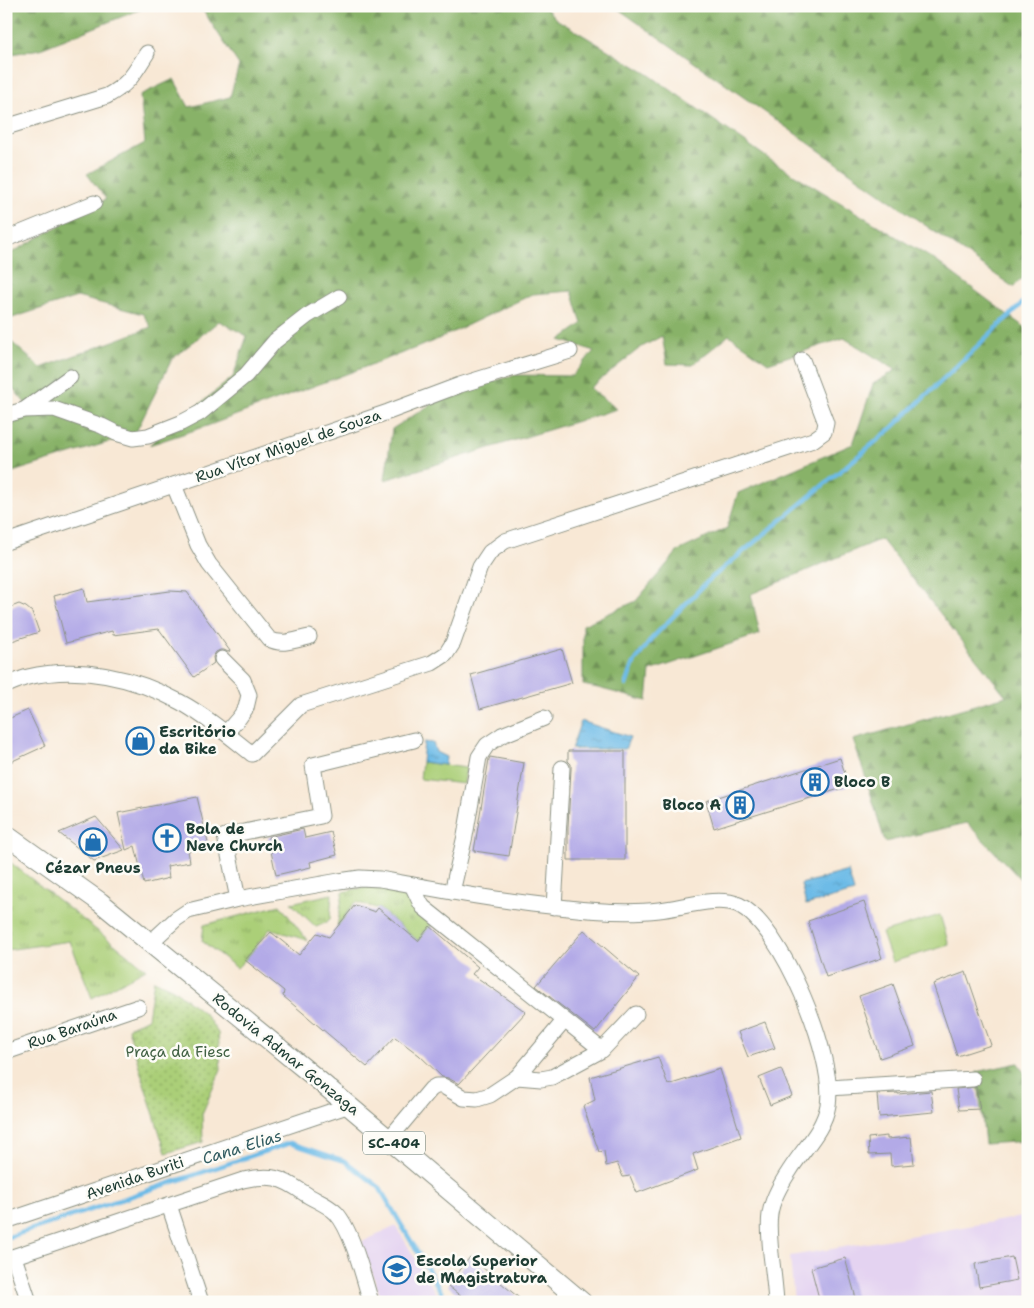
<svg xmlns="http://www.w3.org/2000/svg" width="1034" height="1308" font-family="'Shantell Sans',sans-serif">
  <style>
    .built { fill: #e4d3f1 }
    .grass { fill: url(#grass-tufts); stroke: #658656 }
    .forest { fill: url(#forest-firs); stroke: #54784e }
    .park { fill: url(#park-dots); stroke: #658656 }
    .garden { fill: #abcf78; stroke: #658656 }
    .water { fill: url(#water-ripples); stroke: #467c8e }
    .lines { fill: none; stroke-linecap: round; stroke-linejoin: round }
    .stream { stroke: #6dbbe7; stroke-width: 4.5 }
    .building { fill: #b3aae7 }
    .minor-casing { stroke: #8c9284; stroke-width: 17 }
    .major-casing { stroke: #8c9284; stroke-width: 21 }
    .minor { stroke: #fff; stroke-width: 15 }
    .major { stroke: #fff; stroke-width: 19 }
    .labels { text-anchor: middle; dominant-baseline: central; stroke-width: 5; stroke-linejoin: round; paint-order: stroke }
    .shield { fill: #fdfcf7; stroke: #62766e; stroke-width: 1 }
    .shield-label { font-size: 14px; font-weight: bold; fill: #1f3d34 }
    .street-label { font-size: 15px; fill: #1f3d34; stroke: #fdfcf7 }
    .poi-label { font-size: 15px; font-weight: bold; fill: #1f3d34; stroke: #fdfcf7; text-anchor: start }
    .park-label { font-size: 15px; fill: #426245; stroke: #fdfcf7 }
    .water-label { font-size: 16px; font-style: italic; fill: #325c61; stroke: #fdfcf7 }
  </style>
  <defs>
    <pattern id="grass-tufts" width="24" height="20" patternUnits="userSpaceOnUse" patternTransform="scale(1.25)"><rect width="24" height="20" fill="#abcf78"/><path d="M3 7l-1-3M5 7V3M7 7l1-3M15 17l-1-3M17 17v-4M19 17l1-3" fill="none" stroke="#8ba963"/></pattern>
    <pattern id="forest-firs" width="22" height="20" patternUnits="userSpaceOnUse" patternTransform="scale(1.25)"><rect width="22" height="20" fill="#88b268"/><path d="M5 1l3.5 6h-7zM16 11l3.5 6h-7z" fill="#6f9256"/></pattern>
    <pattern id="park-dots" width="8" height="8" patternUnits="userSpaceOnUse" patternTransform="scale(1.25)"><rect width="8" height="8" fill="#abcf78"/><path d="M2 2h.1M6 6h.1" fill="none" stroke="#8ba963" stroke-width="1.8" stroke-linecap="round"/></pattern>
    <pattern id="water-ripples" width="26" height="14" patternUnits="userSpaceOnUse" patternTransform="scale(1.25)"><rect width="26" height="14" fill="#6dbbe7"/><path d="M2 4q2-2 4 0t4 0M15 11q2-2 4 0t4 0" fill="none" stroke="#5999bc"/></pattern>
  </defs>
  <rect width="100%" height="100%" fill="#fdfcf7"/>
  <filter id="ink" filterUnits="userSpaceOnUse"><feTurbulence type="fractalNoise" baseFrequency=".02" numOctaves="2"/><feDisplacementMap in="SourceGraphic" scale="10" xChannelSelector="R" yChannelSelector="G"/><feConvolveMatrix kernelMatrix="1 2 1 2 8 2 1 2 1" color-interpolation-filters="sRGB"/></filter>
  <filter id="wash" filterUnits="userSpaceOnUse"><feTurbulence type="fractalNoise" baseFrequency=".0096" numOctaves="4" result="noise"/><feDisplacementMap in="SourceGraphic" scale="20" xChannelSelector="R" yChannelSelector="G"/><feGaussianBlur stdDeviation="1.12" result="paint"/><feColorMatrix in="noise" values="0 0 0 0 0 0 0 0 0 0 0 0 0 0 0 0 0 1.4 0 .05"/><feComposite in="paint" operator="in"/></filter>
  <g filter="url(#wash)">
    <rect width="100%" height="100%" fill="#f8e8d5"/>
    <g class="built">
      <polygon points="1028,1216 1028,1302 794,1302 790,1256"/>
      <polygon points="396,1226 439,1298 442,1302 382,1302 362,1242"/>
    </g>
    <g class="grass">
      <polygon points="6,859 146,969 92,998 70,941 6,950"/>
      <path d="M365,887C394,888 414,901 436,920L418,941L380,909L355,902L337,927L343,892Z"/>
      <polygon points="332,894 330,919 325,923 316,927 291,903"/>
      <polygon points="280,905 307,940 270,929 245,960 237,968 202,941 204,925"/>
    </g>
    <g class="forest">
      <polygon points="6,6 149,6 40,49 6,55"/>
      <polygon points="200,6 544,6 556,19 648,74 772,161 936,261 1028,330 1028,887 967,823 885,842 866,778 853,740 1006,696 881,539 751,594 760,634 650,671 647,701 598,688 583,685 583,625 636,601 678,551 727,528 738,493 853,444 873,384 896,370 844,338 768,363 729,335 692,365 667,364 662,336 640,348 590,388 617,409 385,480 392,429 449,393 516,375 572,376 594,351 560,340 582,324 572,291 533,294 432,342 207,426 149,445 233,377 247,336 219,321 172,359 135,434 6,474 6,422 31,410 6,380 6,339 7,338 41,368 151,327 143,314 77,297 6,320 6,256 106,199 87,174 145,143 140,95 174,79 189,107 230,97 239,65"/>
      <polygon points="614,6 1028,6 1028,273 1013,287"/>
      <polygon points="1018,1063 1028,1079 1028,1141 985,1144 977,1072"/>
    </g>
    <polygon class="park" points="154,980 173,989 205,1014 218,1033 221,1069 202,1114 203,1142 166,1153 143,1080 128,1028 148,1018"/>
    <g class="garden">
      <polygon points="422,762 466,768 464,784 420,779"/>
      <polygon points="940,915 949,945 892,962 882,933"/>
    </g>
    <g class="water">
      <polygon points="581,721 630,737 625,749 571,749"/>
      <polygon points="424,742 433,743 436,752 446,757 445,765 422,762"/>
      <polygon points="848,871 854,892 806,905 801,884"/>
    </g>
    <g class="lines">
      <g class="stream">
        <polyline points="626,685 634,663 653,637 709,580 892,428 1028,298"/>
        <polyline points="6,1238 290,1143 345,1161 379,1187 443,1295 450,1302"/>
      </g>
    </g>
    <g id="blocks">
      <g class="building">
        <polygon points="84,588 87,602 170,591 187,592 230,651 228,652 224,650 220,650 216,652 213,657 214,663 194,677 159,629 113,635 112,631 66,643 54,596"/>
        <polygon points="19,604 26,607 32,612 39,632 6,643 6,609"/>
        <polygon points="562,649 572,683 480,709 471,675"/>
        <polygon points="28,710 45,746 6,764 6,720"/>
        <polygon points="568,751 625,751 625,860 568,860 568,827 571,769 571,764 568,761"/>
        <polygon points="490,757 524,763 509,856 474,851 489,759"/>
        <polygon points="840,758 849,786 714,828 706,801"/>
        <polygon points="197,797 209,847 188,851 190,862 167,866 169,878 144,884 135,846 126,850 118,813"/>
        <polygon points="96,817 124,850 94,861 59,833"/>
        <polygon points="303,829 305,838 331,832 337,855 310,862 311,867 276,875 268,837"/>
        <polygon points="864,902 882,958 826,977 808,921"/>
        <polygon points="355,905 375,912 378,908 418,941 430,926 478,967 472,974 526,1012 459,1084 448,1078 442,1077 419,1055 395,1037 367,1067 283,996 284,991 245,960 271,932 299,955 317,933 329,937"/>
        <polygon points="584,930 639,977 595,1032 536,986"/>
        <polygon points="966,972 991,1045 957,1056 933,984"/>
        <polygon points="893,984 915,1046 880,1058 859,996"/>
        <polygon points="765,1022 775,1048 748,1057 738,1032"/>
        <polygon points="658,1057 668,1085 720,1069 741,1137 693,1154 698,1170 637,1193 630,1176 623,1177 617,1163 606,1166 604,1151 599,1152 583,1106 595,1100 590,1077"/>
        <polygon points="781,1069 792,1096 770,1105 759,1078"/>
        <polygon points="976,1087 980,1109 959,1110 956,1089"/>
        <polygon points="931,1091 934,1112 879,1117 877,1094 898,1093 898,1094"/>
        <polygon points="887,1136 887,1139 911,1137 914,1164 891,1166 890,1154 869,1155 868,1138"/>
        <polygon points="470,1257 524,1302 468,1302 448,1286"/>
        <polygon points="1012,1257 1017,1280 979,1287 975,1264"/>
        <polygon points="845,1258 857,1302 820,1302 811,1268"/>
      </g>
    </g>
  </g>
  <g filter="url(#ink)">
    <use href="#blocks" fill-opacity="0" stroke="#8c9284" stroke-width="1"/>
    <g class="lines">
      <g class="minor-casing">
        <g id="minor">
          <path d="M6,127L107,96C130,83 133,75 147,53"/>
          <polyline points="6,239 94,203"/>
          <polyline points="24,410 70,377"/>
          <polyline points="6,415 24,410 54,409 102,426 116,433 133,438 148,436 181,423 200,413 246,375 275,341 307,316 339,297"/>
          <path d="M174,485L198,545L209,564L269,639C282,646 295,640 309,637"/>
          <polyline points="6,542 388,412 460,385 570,351"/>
          <polyline points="222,659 243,680 249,695 246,708 239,718 226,733"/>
          <path d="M6,685C13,683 20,679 28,677C79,665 134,677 180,702C206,716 229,736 252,754L301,705L432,663L446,654L453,643L480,567L490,552L505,541L813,440L824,432L826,423L802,360"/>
          <polyline points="412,885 420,902 423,907 602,1050"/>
          <polyline points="452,892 465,836 479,757 487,745 502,735 544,718"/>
          <polyline points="238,899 225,836 321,816 313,765 414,740"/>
          <polyline points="554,907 562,768"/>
          <path d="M150,943L176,919L188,911L238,899L339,881L360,878L380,879C440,890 499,901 559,907C592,911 626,914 659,910C682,908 717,895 739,905C782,926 836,1058 828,1105C824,1130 803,1149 790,1170C782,1182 772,1199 770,1214C768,1227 770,1240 771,1254C773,1270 775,1286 776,1302"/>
          <polyline points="6,1052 138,1007"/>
          <polyline points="517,1077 541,1079 552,1077 602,1050 636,1014"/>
          <polyline points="829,1088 973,1079"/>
          <polyline points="389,1139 431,1089 436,1086 443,1086 464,1098 477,1099 490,1095 517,1077 564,1021"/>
          <polyline points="169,1205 201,1302"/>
          <polyline points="6,1221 350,1105"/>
          <polyline points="14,1257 29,1302"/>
          <path d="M6,1259L243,1180C271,1174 281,1177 304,1193C314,1200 327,1204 336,1213C352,1230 364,1279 371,1302"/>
        </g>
      </g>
      <g class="major-casing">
        <polyline id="major" points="6,835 100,902 311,1074 582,1302"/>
      </g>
      <use href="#minor" class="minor"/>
      <use href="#major" class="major"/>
    </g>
  </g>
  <defs>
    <g id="shop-ring" transform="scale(1.4375)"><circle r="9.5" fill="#fdfcf7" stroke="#1f6fb2" stroke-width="1.5"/><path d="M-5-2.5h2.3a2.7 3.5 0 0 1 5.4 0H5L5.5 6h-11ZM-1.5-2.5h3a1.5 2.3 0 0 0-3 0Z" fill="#1f6fb2"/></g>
    <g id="building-ring" transform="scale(1.4375)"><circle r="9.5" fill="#fdfcf7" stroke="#1f6fb2" stroke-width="1.5"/><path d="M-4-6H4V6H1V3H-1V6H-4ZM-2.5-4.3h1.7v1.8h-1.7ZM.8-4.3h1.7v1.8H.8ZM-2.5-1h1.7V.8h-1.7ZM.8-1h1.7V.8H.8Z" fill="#1f6fb2"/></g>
    <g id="church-ring" transform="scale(1.4375)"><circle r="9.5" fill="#fdfcf7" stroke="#1f6fb2" stroke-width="1.5"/><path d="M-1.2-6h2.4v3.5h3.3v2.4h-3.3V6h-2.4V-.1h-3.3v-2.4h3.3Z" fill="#1f6fb2"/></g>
    <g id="university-ring" transform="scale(1.4375)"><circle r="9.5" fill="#fdfcf7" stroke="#1f6fb2" stroke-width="1.5"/><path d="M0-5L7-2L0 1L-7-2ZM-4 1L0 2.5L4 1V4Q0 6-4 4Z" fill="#1f6fb2"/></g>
  </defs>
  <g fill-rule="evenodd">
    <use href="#shop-ring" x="140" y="741"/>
    <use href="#building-ring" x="815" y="782"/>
    <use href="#building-ring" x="740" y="805"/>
    <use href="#church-ring" x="167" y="838"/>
    <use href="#shop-ring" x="93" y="842"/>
    <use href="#university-ring" x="397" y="1270"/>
  </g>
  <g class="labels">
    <rect class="shield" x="363" y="1131.5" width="62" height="23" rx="4"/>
    <g class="shield-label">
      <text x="394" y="1143">SC-404</text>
    </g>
    <g class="street-label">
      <text transform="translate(288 446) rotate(-19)">Rua Vítor Miguel de Souza</text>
      <text transform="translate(72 1029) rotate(-19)">Rua Baraúna</text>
      <text transform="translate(286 1054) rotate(39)">Rodovia Admar Gonzaga</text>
      <text transform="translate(135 1178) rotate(-19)">Avenida Buriti</text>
    </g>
    <g class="poi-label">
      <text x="159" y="732">Escritório<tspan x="159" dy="17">da Bike</tspan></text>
      <text x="834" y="782">Bloco B</text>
      <text x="721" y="805" text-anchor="end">Bloco A</text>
      <text x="186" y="829">Bola de<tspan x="186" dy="17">Neve Church</tspan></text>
      <text x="93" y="868" text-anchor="middle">Cézar Pneus</text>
      <text x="416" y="1261">Escola Superior<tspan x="416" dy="17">de Magistratura</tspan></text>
    </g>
    <g class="park-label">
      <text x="178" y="1052">Praça da Fiesc</text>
    </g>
    <g class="water-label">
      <text transform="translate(242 1147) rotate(-17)">Cana Elias</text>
    </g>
  </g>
  <rect width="1034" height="1308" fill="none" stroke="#fdfcf7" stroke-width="25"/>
</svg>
